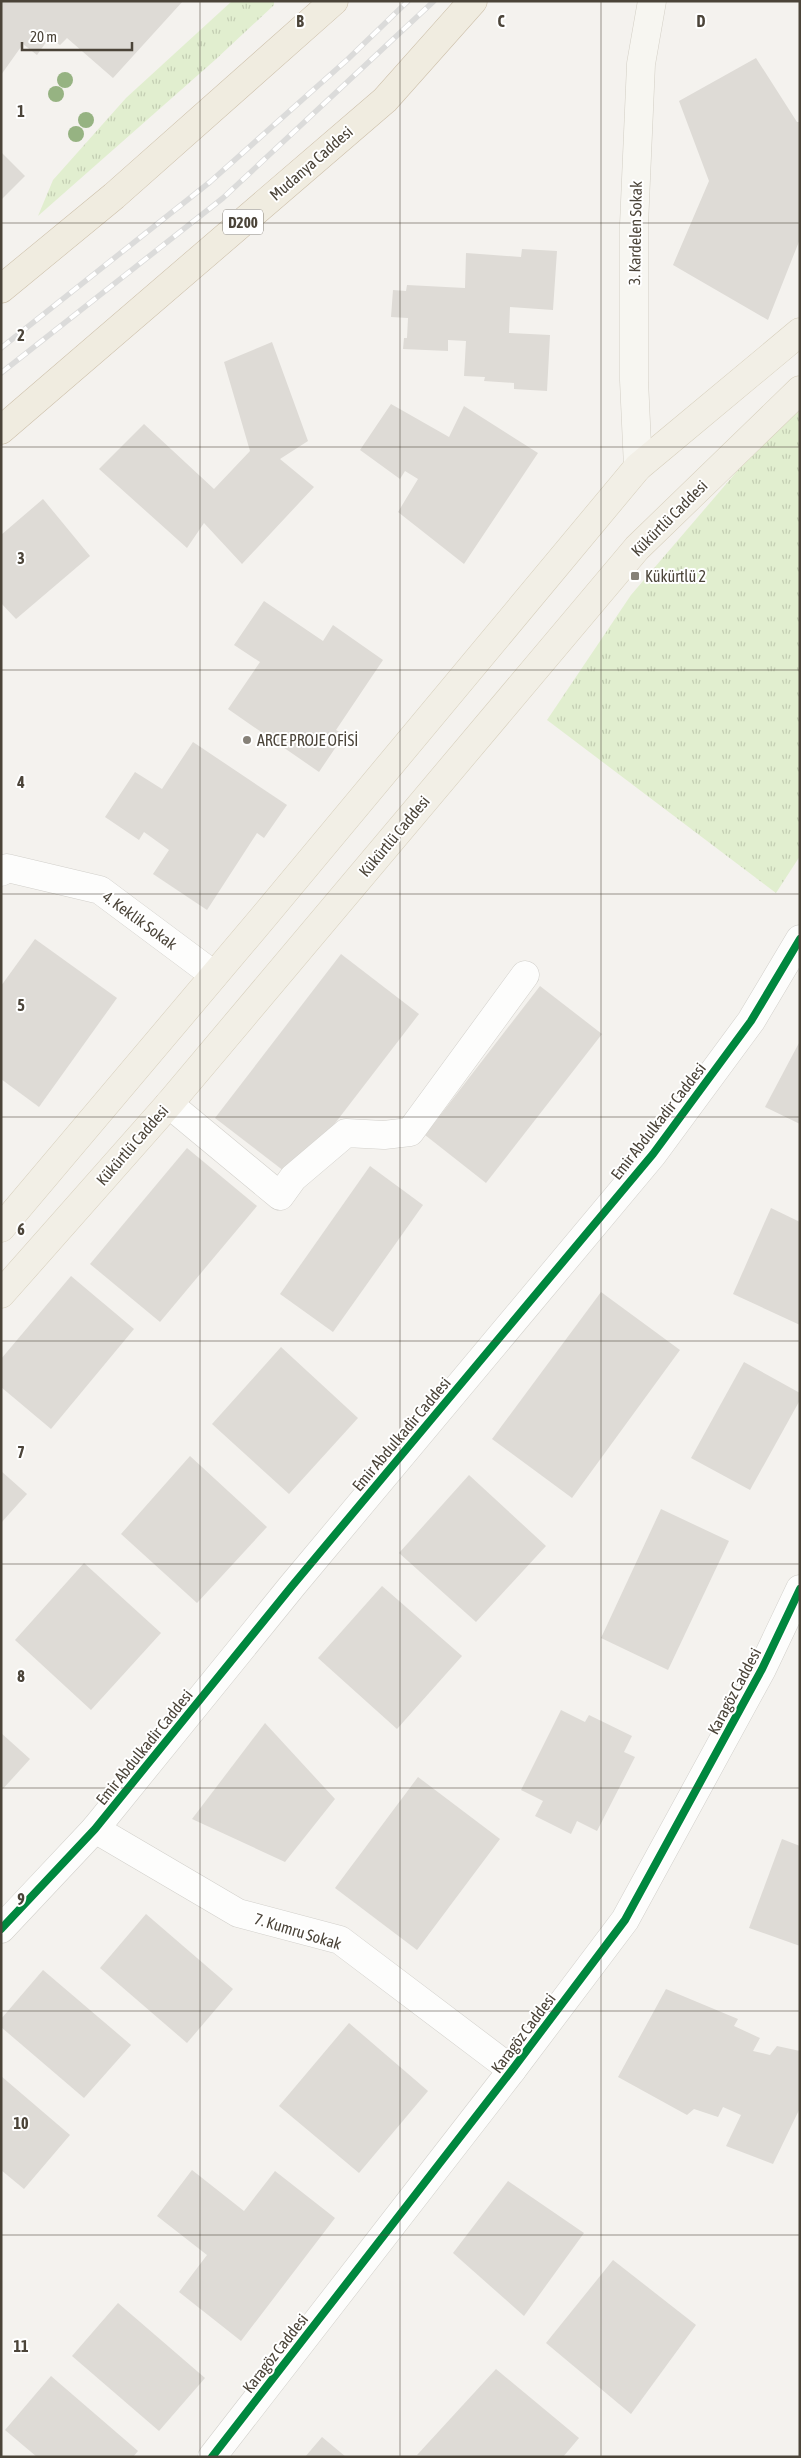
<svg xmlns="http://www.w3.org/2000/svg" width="801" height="2458" font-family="'Asap Condensed',sans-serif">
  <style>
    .grass { fill: url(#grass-tufts) }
    .building { fill: #dedbd6 }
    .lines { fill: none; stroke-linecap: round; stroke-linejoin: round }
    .minor-casing { stroke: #d2d0cb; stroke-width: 29 }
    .tertiary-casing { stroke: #d2d0cb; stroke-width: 29 }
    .secondary-casing { stroke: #d3cfc5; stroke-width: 29 }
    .primary-casing { stroke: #d6cebb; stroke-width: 29 }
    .trunk-casing { stroke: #ccbfa9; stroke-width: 29 }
    .minor { stroke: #fdfdfc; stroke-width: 28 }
    .tertiary { stroke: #fdfdfc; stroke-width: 28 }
    .secondary { stroke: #f7f6f1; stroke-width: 28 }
    .primary { stroke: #f2efe6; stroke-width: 28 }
    .trunk { stroke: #f0ece0; stroke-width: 28 }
    .rail-casing { stroke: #dbdbda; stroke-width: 5.5 }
    .rail { stroke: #fff; stroke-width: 4; stroke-dasharray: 11; stroke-linecap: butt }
    .cycleway-casing { stroke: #fff; stroke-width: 11 }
    .cycleway { stroke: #00873e; stroke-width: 8 }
    .tree { fill: #96b382 }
    .grid { fill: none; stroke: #4b4439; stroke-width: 1; stroke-opacity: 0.55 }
    .poi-dot { fill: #868178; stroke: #fff; stroke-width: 2 }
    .labels { text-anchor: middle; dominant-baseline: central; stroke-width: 4; stroke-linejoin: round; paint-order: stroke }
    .shield { fill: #fff; stroke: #817c74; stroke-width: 1 }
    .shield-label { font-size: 15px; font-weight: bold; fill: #4b4439 }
    .street-label { font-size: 16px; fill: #4b4439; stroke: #fff }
    .poi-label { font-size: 16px; fill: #4b4439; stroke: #fff; text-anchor: start }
    .grid-label { font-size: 16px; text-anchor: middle; font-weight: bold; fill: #4b4439; stroke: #fff; stroke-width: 4; stroke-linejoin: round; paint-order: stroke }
  </style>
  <defs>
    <pattern id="grass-tufts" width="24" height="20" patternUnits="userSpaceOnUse" patternTransform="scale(1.25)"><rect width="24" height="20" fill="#e1eecf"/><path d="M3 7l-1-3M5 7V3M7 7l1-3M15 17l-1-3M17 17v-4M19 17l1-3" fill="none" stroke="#c3cdb2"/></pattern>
  </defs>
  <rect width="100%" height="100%" fill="#f4f2ee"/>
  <g class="grass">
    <polygon points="232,1 274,1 274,5 215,60 38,216 53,180 126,98"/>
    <polygon points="800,411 800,856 776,893 547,720 631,595 769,434"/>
  </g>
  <g class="building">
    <polygon points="1,1 183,1 113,78 67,38 60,45 49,38 37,55 23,44 1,75"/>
    <polygon points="756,58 797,122 800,122 800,239 768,320 673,265 709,181 679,101"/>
    <polygon points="1,152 25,176 1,200"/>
    <polygon points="522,249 557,251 553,310 510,307 509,333 550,335 547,391 514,389 514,383 484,381 485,377 464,376 466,341 448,340 448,351 403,349 404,338 407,338 408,318 391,317 393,290 406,291 407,285 465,288 466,253 521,257"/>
    <polygon points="272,342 308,441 280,459 314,487 242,564 204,523 187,548 99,469 144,424 214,489 250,451 224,362"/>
    <polygon points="391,404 449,437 464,406 538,453 464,564 398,512 418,479 405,471 400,479 360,450"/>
    <polygon points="43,499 90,556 16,619 1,603 1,535"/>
    <polygon points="264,601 323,641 333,625 383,660 336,730 344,735 319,772 228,709 260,662 234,645"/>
    <polygon points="193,742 287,805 264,838 257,833 207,910 153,874 169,850 144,832 139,840 105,817 135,772 162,789"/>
    <polygon points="35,939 117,998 39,1107 1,1079 1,986"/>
    <polygon points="341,954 419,1014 293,1178 215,1118"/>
    <polygon points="540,986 602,1034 486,1183 425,1135"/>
    <polygon points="800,1041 800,1124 765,1107"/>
    <polygon points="187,1148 257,1206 160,1322 90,1264"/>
    <polygon points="370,1166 423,1205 333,1332 280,1294"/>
    <polygon points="771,1208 800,1222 800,1325 733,1294"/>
    <polygon points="71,1276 134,1329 51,1429 1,1387 1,1359"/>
    <polygon points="601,1292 680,1350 572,1498 492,1439"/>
    <polygon points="281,1347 358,1418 289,1494 212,1424"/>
    <polygon points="744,1362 800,1393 800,1400 750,1490 691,1458"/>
    <polygon points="190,1456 267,1527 197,1603 121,1534"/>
    <polygon points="1,1471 27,1494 1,1523"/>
    <polygon points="469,1475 546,1546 476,1622 399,1553"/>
    <polygon points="661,1509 729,1541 668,1670 601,1638"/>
    <polygon points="84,1563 161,1633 91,1710 15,1640"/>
    <polygon points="382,1586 462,1656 397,1729 318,1658"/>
    <polygon points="561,1710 585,1722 589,1715 632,1736 624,1752 635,1757 597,1831 577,1821 571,1834 535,1816 543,1801 521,1790"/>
    <polygon points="265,1723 335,1799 285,1862 192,1819"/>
    <polygon points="1,1733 30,1759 1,1791"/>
    <polygon points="418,1777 500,1839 417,1950 335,1888"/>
    <polygon points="782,1839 800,1846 800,1946 749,1928"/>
    <polygon points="146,1914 233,1989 187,2043 100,1968"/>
    <polygon points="43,1970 131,2045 84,2098 1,2027 1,2019"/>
    <polygon points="666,1989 738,2019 734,2026 760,2038 753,2051 770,2055 777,2046 800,2051 800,2108 773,2164 726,2146 741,2115 723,2107 718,2117 694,2109 687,2115 618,2077"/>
    <polygon points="349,2023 428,2091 359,2173 279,2106"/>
    <polygon points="1,2076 70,2135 24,2189 1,2170"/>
    <polygon points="192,2170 244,2211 275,2171 335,2218 241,2341 179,2292 207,2255 157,2216"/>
    <polygon points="508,2181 584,2233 524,2316 453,2253"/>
    <polygon points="613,2260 696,2325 631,2414 546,2343"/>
    <polygon points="118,2303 205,2378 159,2431 72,2356"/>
    <polygon points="496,2369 579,2438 563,2457 417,2455"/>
    <polygon points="51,2376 138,2451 133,2457 37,2457 5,2430"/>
    <polygon points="322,2437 346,2457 305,2457"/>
  </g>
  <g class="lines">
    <g class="minor-casing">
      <g id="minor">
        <polyline points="1,872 7,868 100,890 214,975"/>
        <polyline points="169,1104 280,1196 293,1178 346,1133 384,1135 410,1132 525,975"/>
        <polyline points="95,1829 238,1913 340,1940 512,2070"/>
      </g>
    </g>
    <g class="tertiary-casing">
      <g id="tertiary">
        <polyline points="1,1929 95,1829 292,1586 653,1154 751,1021 800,939"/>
        <polyline points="212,2457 512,2070 625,1920 762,1669 800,1589"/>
      </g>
    </g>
    <g class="secondary-casing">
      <polyline id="secondary" points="638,467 634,380 634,225 641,64 652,1"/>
    </g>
    <g class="primary-casing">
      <g id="primary">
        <polyline points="1,1228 266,914 638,467 800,332"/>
        <polyline points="1,1294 169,1104 637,548 800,390"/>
      </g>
    </g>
    <g class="trunk-casing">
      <g id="trunk">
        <polyline points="1,289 114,196 334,1"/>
        <polyline points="1,430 385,100 473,1"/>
      </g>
    </g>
    <use href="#minor" class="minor"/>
    <use href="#tertiary" class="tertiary"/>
    <use href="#secondary" class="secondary"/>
    <use href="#primary" class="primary"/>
    <use href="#trunk" class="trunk"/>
    <g class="rail-casing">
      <g id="rail">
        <polyline points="1,348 210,182 348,59 408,1"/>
        <polyline points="1,373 223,198 434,1"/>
      </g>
    </g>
    <use href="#rail" class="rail"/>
    <g class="cycleway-casing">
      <g id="cycleway">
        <polyline points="1,1929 95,1829 292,1586 653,1154 751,1021 800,939"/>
        <polyline points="212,2457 512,2070 625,1920 762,1669 800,1589"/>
      </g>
    </g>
    <use href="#cycleway" class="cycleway"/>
  </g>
  <g class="tree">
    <circle cx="65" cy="80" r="8"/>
    <circle cx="56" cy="94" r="8"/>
    <circle cx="86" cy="120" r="8"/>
    <circle cx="76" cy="134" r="8"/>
  </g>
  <path class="grid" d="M200,1V2457M400,1V2457M601,1V2457M1,223H800M1,447H800M1,670H800M1,894H800M1,1117H800M1,1341H800M1,1564H800M1,1788H800M1,2011H800M1,2235H800"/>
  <g class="poi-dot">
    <rect x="630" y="571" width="10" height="10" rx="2.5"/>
    <circle cx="247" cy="740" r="5"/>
  </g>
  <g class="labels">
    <rect class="shield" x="223" y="209.5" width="40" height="25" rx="4"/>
    <g class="shield-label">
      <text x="243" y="222">D200</text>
    </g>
    <g class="street-label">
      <text transform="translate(311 163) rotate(-41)">Mudanya Caddesi</text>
      <text transform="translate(635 233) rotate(-89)">3. Kardelen Sokak</text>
      <text transform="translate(669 518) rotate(-45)">Kükürtlü Caddesi</text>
      <text transform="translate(394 836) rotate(-50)">Kükürtlü Caddesi</text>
      <text transform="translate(140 920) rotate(36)">4. Keklik Sokak</text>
      <text transform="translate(658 1121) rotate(-52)">Emir Abdulkadir Caddesi</text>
      <text transform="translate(132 1145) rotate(-49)">Kükürtlü Caddesi</text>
      <text transform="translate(401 1434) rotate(-50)">Emir Abdulkadir Caddesi</text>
      <text transform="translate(734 1691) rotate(-62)">Karagöz Caddesi</text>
      <text transform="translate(144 1747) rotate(-51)">Emir Abdulkadir Caddesi</text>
      <text transform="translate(298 1931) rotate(17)">7. Kumru Sokak</text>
      <text transform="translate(523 2033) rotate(-53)">Karagöz Caddesi</text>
      <text transform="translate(275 2353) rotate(-52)">Karagöz Caddesi</text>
    </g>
    <g class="poi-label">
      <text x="645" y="576">Kükürtlü 2</text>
      <text x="257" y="740">ARCE PROJE OFİSİ</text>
    </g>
  </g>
  <g class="grid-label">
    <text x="300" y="27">B</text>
    <text x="501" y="27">C</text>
    <text x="701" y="27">D</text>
    <text x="21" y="117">1</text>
    <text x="21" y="341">2</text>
    <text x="21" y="564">3</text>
    <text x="21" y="788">4</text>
    <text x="21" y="1011">5</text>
    <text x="21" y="1235">6</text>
    <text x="21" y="1458">7</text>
    <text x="21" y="1682">8</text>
    <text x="21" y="1905">9</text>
    <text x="21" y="2129">10</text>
    <text x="21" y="2352">11</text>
  </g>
  <rect width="801" height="2458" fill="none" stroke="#4b4439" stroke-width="5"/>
  <path d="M22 42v8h110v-8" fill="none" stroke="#4b4439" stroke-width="2.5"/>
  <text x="30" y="42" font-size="15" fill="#4b4439" stroke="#ffffff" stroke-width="4" paint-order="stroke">20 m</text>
</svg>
